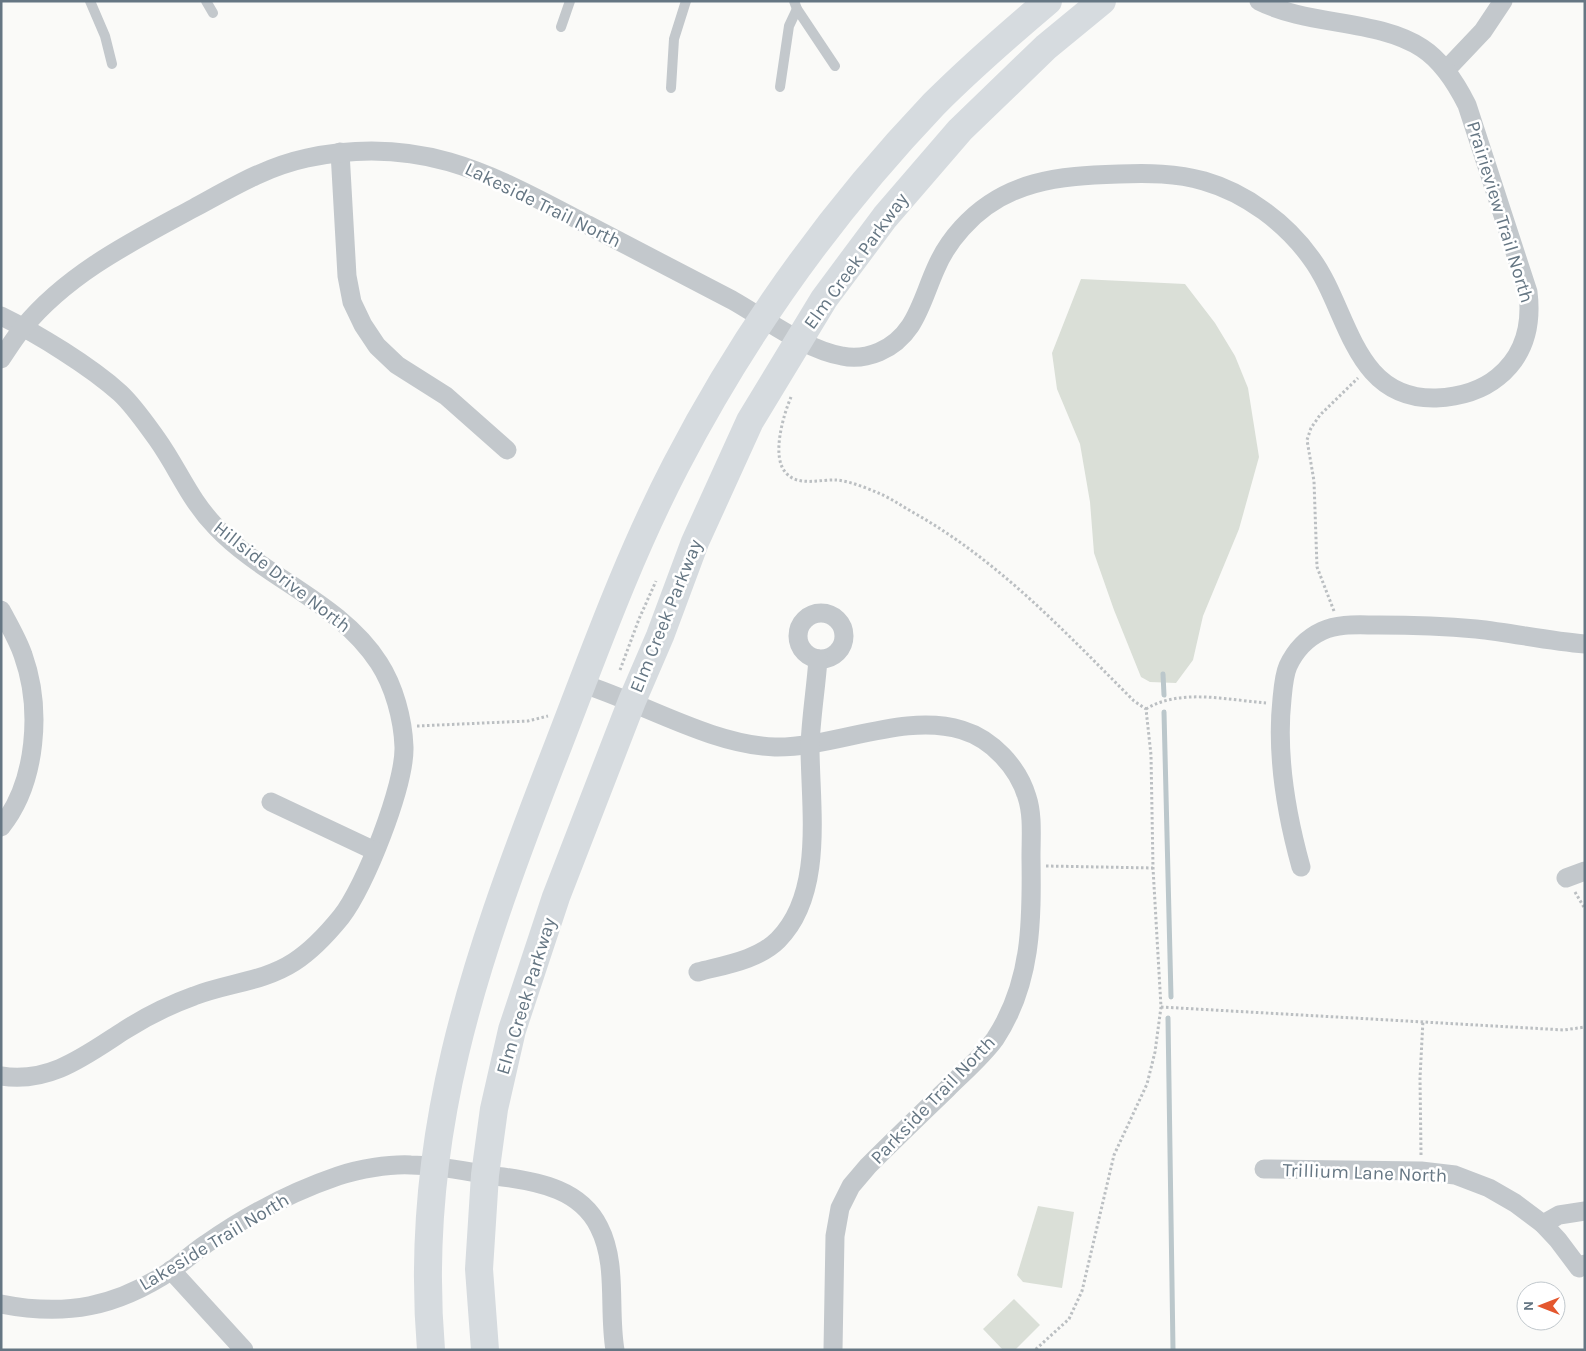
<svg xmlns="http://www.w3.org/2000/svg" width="1586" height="1351" font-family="Karla,sans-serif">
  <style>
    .green { fill: #dadfd7 }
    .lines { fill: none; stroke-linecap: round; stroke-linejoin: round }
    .stream { stroke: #bbc7cb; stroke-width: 5 }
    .path { stroke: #bbbfc2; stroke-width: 3; stroke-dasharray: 2.5 2.5; stroke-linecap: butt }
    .lane { stroke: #c3c8cc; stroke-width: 10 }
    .street { stroke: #c3c8cc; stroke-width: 19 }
    .secondary { stroke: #d6dbdf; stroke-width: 28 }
    .labels { text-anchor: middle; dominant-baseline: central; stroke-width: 5; stroke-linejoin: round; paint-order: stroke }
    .street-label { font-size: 19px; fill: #657683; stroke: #fff }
  </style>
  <rect width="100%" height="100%" fill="#fafaf8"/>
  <g class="green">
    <polygon points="1081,279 1185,284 1215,323 1235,356 1248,388 1259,457 1239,529 1203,616 1193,660 1176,683 1150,682 1141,677 1114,610 1094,553 1090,502 1080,444 1057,389 1052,353"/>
    <polygon points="1038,1206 1074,1212 1062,1288 1023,1282 1017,1275"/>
    <polygon points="1014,1299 1040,1325 1015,1350 1003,1350 983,1329"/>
  </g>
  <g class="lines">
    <g class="stream">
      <polyline points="1163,674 1164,695"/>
      <polyline points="1164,712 1171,997"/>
      <polyline points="1168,1018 1173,1350"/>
    </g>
    <g class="path">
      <path d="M791,397C783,416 771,457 786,473C798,487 821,479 837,480C853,482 869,489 883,495C895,501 905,508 916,514C1001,563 1065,632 1134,701L1146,709L1151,755L1153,868L1161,1007L1155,1052L1147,1084L1114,1155L1082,1291L1069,1319L1035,1350"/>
      <polyline points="1334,611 1317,567 1314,481 1307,440 1311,428 1320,415 1358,378"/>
      <polyline points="620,670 639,619 656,581"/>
      <path d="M1146,709C1180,688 1228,700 1266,703"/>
      <polyline points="417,726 528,721 548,716"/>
      <polyline points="1046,866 1153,868"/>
      <polyline points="1575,892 1585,909"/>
      <polyline points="1161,1007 1564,1030 1585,1027"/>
      <polyline points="1421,1155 1420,1078 1423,1020"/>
    </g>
    <g class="lane">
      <polyline points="90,1 105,36 112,64"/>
      <polyline points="206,1 213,13"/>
      <polyline points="794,1 797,9 835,66"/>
      <polyline points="561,27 570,1"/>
      <polyline points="780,87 789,26 797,9"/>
      <polyline points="671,88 674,39 686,1"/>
    </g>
    <g class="street">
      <polyline points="1446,70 1483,31 1503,1"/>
      <polyline points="340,152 347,276 352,302 363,325 377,346 397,365 446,396 507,450"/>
      <path d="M1,316C38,334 90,366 120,393C134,406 146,424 157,439C179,470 189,499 216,527C264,578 340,602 379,663C394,686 403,719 404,747C405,785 365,887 341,917C328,933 311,951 294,962C263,982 227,983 194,996C169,1005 147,1016 125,1030C86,1055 50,1084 1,1076"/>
      <path d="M1,359C8,349 15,337 23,328C68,273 133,241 194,208C231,188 265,167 307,158C421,134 491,174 588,225C636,250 684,275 732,300C764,318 806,350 842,356C855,359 867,357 879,352C916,336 921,301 936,268C942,254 952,239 962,228C1005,180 1059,176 1119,174C1148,173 1176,173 1204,181C1246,193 1286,223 1311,258C1349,309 1352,400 1436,398C1458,397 1481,391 1498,377C1525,355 1532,325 1528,292L1467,105C1456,83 1442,61 1422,48C1378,19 1308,26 1259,1"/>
      <path d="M1,610C9,625 18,640 23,655C42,708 37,782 1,827"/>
      <circle cx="821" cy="636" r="23"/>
      <path d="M583,684C643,703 712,745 775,747C835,748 904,712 962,730C992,739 1018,767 1027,797C1033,815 1031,837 1031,857C1032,921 1032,983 995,1039C982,1057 963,1073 947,1089C921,1114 894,1140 868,1166L851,1186L840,1208L835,1236L833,1350"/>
      <polyline points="271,802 375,851"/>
      <path d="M1301,867C1286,813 1276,755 1282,699C1283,688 1284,675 1288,666C1295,651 1307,638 1322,631C1339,623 1359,625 1378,625C1410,625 1444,626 1476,629C1513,633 1548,641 1585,644"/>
      <polyline points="1566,878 1585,871"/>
      <path d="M698,972C724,965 758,960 778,940C825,893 810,806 810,746C811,717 816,688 818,659"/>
      <polyline points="1264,1169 1421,1171 1455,1175 1489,1188 1515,1203 1543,1224"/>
      <polyline points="1585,1211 1559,1215 1543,1224 1558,1240 1579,1268 1585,1264"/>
      <polyline points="171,1270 244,1350"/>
      <path d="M1,1304C66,1317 116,1307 172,1270C183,1262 194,1252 206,1244C246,1216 291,1192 338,1176C359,1169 388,1164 411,1165C441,1165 473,1173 503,1177C540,1182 581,1190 599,1227C618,1264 608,1310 615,1350"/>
    </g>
    <g class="secondary">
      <path d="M431,1350C413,1138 474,963 549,769C589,667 625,563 676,465C744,334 832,211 934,104C970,68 1009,34 1048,1"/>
      <polyline points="485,1350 479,1269 485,1175 494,1109 512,1030 556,897 632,701 660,636 695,542 750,421 824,299 885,217 960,130 1046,47 1102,1"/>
    </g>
  </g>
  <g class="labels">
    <g class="street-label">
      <text transform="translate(543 205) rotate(26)">Lakeside Trail North</text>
      <text transform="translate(1500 212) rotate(73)">Prairieview Trail North</text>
      <text transform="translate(856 261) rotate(-54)">Elm Creek Parkway</text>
      <text transform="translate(282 577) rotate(38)">Hillside Drive North</text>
      <text transform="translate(666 616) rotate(-68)">Elm Creek Parkway</text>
      <text transform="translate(526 996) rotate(-73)">Elm Creek Parkway</text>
      <text transform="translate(933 1100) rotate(-46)">Parkside Trail North</text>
      <text transform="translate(1365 1173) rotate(2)">Trillium Lane North</text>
      <text transform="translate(214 1242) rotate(-31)">Lakeside Trail North</text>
    </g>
  </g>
  <rect width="1586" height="1351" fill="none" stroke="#657683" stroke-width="5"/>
  <g transform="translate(1541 1306) rotate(270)"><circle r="24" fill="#ffffff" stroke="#c1c8cd"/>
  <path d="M0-4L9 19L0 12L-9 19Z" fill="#e4572e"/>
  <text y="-8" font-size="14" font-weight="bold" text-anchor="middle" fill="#657683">N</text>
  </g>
</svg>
